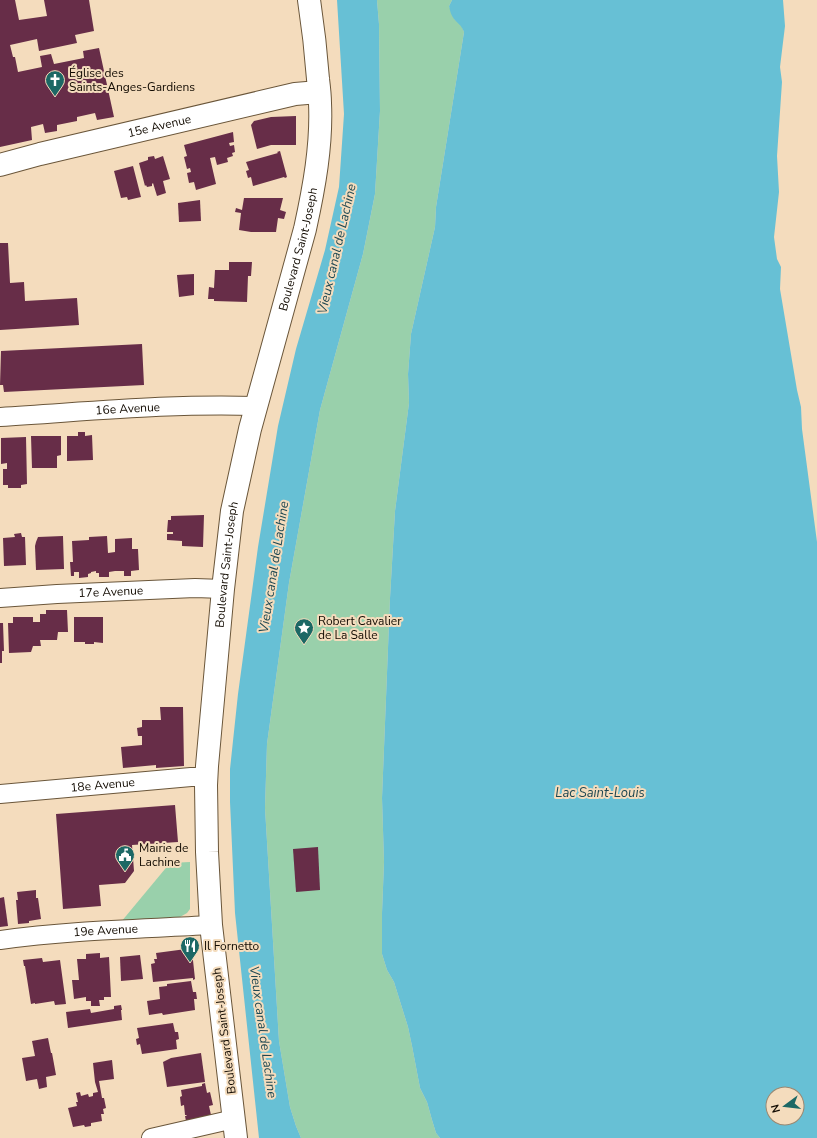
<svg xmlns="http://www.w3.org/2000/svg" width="817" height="1138" font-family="'Nunito Sans',sans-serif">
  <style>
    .green { fill: #99d0ab }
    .water { fill: #67c0d5; fill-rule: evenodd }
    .building { fill: #672d48 }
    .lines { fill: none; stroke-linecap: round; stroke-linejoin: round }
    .minor-casing { stroke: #6a563a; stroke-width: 20 }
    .tertiary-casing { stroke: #6a563a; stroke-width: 24 }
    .minor { stroke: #fff; stroke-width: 18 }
    .tertiary { stroke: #fff; stroke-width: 22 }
    .labels { text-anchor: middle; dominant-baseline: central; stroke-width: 4; stroke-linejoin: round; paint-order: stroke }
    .poi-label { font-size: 12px; fill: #120b02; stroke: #f4dcbd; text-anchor: start }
    .street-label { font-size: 12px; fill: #120b02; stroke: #f4dcbd }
    .water-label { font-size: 13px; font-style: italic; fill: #1e4751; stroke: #f4dcbd }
  </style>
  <rect width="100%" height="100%" fill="#f4dcbd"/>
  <g class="green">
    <polygon points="377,0 452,0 449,6 455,20 461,24 464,32 436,207 435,227 411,334 408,374 409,403 395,511 390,598 382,798 384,862 382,913 382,954 387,970 394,982 408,1027 412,1046 420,1088 427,1102 432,1120 436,1133 440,1138 301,1138 296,1126 290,1107 279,1041 265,808 267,744 289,583 320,410 363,254 375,194 380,111 379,24"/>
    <polygon points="190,862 190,909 187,913 180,917 121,922 170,863"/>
  </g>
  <g class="water">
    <polygon points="337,0 377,0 379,24 380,111 375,194 363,254 320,410 289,583 267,744 265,808 279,1041 290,1107 296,1126 301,1138 259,1138 235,913 230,802 230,769 238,694 258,547 278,426 296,349 325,250 339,187 344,114"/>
    <path d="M452,0H783L785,26L780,67L782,82L777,156L779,192L774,237L777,259L781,267L780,289L797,390L801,407L802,429L817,542V1138H440L436,1133L432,1120L427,1102L420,1088L412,1046L408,1027L394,982L387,970L382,954V913L384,862L382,798L390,598L395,511L409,403L408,374L411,334L435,227L436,207L464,32C460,23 459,25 454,19C451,15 450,11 449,6ZM773,1094H797V1118H773Z"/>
  </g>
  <g class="building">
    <polygon points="0,0 15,0 19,20 47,16 44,0 89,0 94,31 75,35 77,43 39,51 37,39 10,45 13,57 15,57 18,72 42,67 40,56 51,54 54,64 84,58 83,51 99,48 114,117 97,120 95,113 77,117 77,121 57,125 57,131 45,133 43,124 31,127 32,140 0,147"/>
    <polygon points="296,116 296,145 271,145 257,149 251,125 254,121 271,117"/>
    <polygon points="233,132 234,142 229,143 230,146 234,145 235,152 232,153 233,156 227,158 228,162 217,165 215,157 210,158 216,184 196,190 194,182 189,183 187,173 191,172 190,168 187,169 184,157 187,156 184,145"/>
    <polygon points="280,151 287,177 285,178 284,177 253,186 251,177 248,178 246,171 249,170 246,162 278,153 277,152"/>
    <polygon points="154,156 155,159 163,156 170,179 163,181 166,193 157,196 153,183 152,184 152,186 147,187 146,185 145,186 139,163 148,160 148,157"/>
    <polygon points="133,166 141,197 128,200 127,197 121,198 114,171"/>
    <polygon points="244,198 283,198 280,210 286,212 284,219 278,218 276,232 251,232 239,230 241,213 235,212 236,208 242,210"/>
    <polygon points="200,200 201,221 179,222 178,203"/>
    <polygon points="0,243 8,243 10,283 24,282 25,301 77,298 79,325 0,330"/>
    <polygon points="229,262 252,262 251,276 248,276 247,302 214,301 214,299 208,299 209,287 214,288 215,270 229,270"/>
    <polygon points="194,274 194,295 179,297 177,275"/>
    <polygon points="142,344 144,385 4,392 3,385 0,385 1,351"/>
    <polygon points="78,432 85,432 85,436 92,435 93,460 67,461 67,436 78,436"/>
    <polygon points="31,436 61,436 61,455 57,456 57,468 32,468"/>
    <polygon points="26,437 27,484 21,485 21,488 8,488 8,485 3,485 3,469 7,469 7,463 1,464 1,438"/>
    <polygon points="204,515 203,547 182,546 182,541 167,540 167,534 173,534 173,532 167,532 168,520 171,520 171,516"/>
    <polygon points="21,533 22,537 25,537 26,565 4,566 3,538 15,537 14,534"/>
    <polygon points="63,536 64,569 36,570 35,546 36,542 38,537"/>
    <polygon points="107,536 108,553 115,552 115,539 132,538 132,549 138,549 139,570 131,571 131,576 124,576 124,571 115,571 109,572 109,577 99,577 99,573 96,573 96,571 91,572 91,573 88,574 88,577 79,578 79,572 74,572 74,576 71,576 70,562 73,562 72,541 89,540 89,537"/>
    <polygon points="46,610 67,610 68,632 58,632 57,640 40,640 41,646 33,646 31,652 9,653 8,623 13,623 13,617 33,617 33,622 40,622 40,614 46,614"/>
    <polygon points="74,617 103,617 103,643 94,642 94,644 85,644 85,642 74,642"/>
    <polygon points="0,623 3,623 4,651 2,651 2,663 0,663"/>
    <polygon points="160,707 183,707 184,766 156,768 156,765 123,768 121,747 142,745 142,736 138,736 137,728 142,727 142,720 161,720"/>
    <polygon points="175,805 178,842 132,845 134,871 125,883 99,885 101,906 63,909 56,814"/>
    <polygon points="318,847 320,890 296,892 293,849"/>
    <polygon points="36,890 36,898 38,898 41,919 29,921 29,923 18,924 16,900 18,900 17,892"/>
    <polygon points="4,897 8,926 0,927 0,898"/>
    <polygon points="190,946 194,949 192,951 195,979 193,980 193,978 153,982 151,964 155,963 154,959 157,959 156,953 186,949 186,948"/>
    <polygon points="100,953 100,958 109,957 111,997 104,997 104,1000 99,1000 100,1006 91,1006 91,1001 86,1001 86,997 74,999 72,980 79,980 77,959 86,959 86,954"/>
    <polygon points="140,955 143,979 121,981 120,957"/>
    <polygon points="42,958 43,962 60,960 66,1004 55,1005 54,1001 35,1004 35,1003 31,1004 25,966 24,966 23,960"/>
    <polygon points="191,981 193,992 196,992 197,999 194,999 195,1010 163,1015 162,1013 149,1015 147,1001 160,999 159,987 167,986 167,984"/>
    <polygon points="121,1005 122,1010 121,1010 122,1020 68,1028 66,1012 90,1009 91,1013 114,1009 114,1006"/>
    <polygon points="173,1023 175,1032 178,1032 179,1039 176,1040 177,1049 142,1054 140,1044 137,1045 136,1039 139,1038 137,1028"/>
    <polygon points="48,1038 51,1053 52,1053 56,1075 46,1077 47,1087 39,1089 37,1079 26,1081 22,1058 35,1056 32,1041"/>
    <polygon points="201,1053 205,1082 167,1087 163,1062 171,1058"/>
    <polygon points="112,1060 114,1079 99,1081 102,1098 104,1098 106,1108 103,1109 104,1114 101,1114 102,1121 91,1123 91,1126 85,1127 84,1125 73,1127 68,1108 77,1106 76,1102 78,1102 76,1093 80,1092 81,1096 88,1094 89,1097 93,1096 93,1093 98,1092 95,1082 93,1063"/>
    <polygon points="205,1083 207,1093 210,1092 213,1105 209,1106 211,1115 186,1121 185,1116 187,1116 186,1115 185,1115 184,1105 181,1106 180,1097 182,1096 181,1090 202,1086 202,1084"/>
  </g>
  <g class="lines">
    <g class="minor-casing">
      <g id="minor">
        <path id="s1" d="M0,417C85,412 171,403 256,406"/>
        <path id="s2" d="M0,598L57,594L195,588L223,589"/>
        <path id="s3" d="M0,794L191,777H206"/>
        <path id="s4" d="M0,940C70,930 141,929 211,925"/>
        <polyline points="151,1138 234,1119"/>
      </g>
    </g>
    <g class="tertiary-casing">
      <g id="tertiary">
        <path id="s5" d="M0,165L40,154L295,94L319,92"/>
        <path id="s6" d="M236,1138L211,925L207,852L206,785L207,766L223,589L232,511L250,429L305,229C314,188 322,145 320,103C320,95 319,87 318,79C316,52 313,26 309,0"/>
      </g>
    </g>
    <use href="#minor" class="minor"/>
    <use href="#tertiary" class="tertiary"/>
  </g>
  <defs>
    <g id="church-pin" transform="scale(1)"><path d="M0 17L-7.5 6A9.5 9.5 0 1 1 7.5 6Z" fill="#1c6865" stroke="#f4dcbd"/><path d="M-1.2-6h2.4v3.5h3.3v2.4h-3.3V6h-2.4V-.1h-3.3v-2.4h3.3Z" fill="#fff"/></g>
    <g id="sight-pin" transform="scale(1)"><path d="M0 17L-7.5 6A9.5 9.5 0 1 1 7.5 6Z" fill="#1c6865" stroke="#f4dcbd"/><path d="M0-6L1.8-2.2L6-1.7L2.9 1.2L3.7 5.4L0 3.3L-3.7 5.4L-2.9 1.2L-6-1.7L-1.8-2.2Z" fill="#fff"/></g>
    <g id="civic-pin" transform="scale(1)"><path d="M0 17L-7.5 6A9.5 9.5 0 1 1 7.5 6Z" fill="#1c6865" stroke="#f4dcbd"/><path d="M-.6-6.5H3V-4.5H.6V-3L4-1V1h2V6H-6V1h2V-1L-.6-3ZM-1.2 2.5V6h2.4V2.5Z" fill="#fff"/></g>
    <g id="restaurant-pin" transform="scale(1)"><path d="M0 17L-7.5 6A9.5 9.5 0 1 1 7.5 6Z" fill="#1c6865" stroke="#f4dcbd"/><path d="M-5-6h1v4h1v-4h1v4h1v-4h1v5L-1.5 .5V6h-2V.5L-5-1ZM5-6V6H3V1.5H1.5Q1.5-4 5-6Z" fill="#fff"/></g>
  </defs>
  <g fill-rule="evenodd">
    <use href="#church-pin" x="55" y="80"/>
    <use href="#sight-pin" x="304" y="628"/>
    <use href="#civic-pin" x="125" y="855"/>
    <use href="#restaurant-pin" x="190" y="946"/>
  </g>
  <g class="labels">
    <g class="poi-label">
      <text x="69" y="73">Église des<tspan x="69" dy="14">Saints-Anges-Gardiens</tspan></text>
      <text x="318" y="621">Robert Cavalier<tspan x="318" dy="14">de La Salle</tspan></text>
      <text x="139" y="848">Mairie de<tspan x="139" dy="14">Lachine</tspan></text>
      <text x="204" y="946">Il Fornetto</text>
    </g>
    <g class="street-label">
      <text stroke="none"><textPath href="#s5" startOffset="164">15e Avenue</textPath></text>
      <text stroke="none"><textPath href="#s6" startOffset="900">Boulevard Saint-Joseph</textPath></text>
      <text stroke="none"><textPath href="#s1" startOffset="128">16e Avenue</textPath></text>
      <text stroke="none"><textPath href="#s6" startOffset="576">Boulevard Saint-Joseph</textPath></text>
      <text stroke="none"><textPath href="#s2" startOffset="111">17e Avenue</textPath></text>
      <text stroke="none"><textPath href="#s3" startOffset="103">18e Avenue</textPath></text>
      <text stroke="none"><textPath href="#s4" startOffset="106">19e Avenue</textPath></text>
      <text transform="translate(224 1031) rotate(-97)">Boulevard Saint-Joseph</text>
    </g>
    <g class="water-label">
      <text transform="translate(337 249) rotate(-77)">Vieux canal de Lachine</text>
      <text transform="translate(274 567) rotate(-81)">Vieux canal de Lachine</text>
      <text x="600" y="793">Lac Saint-Louis</text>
      <text transform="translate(263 1032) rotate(82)">Vieux canal de Lachine</text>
    </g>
  </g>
  <g transform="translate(785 1106) rotate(255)"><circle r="19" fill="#f4dcbd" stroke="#9a8872"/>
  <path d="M0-3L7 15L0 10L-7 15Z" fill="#1c6865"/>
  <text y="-6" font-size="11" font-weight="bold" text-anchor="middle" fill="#120b02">N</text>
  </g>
</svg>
